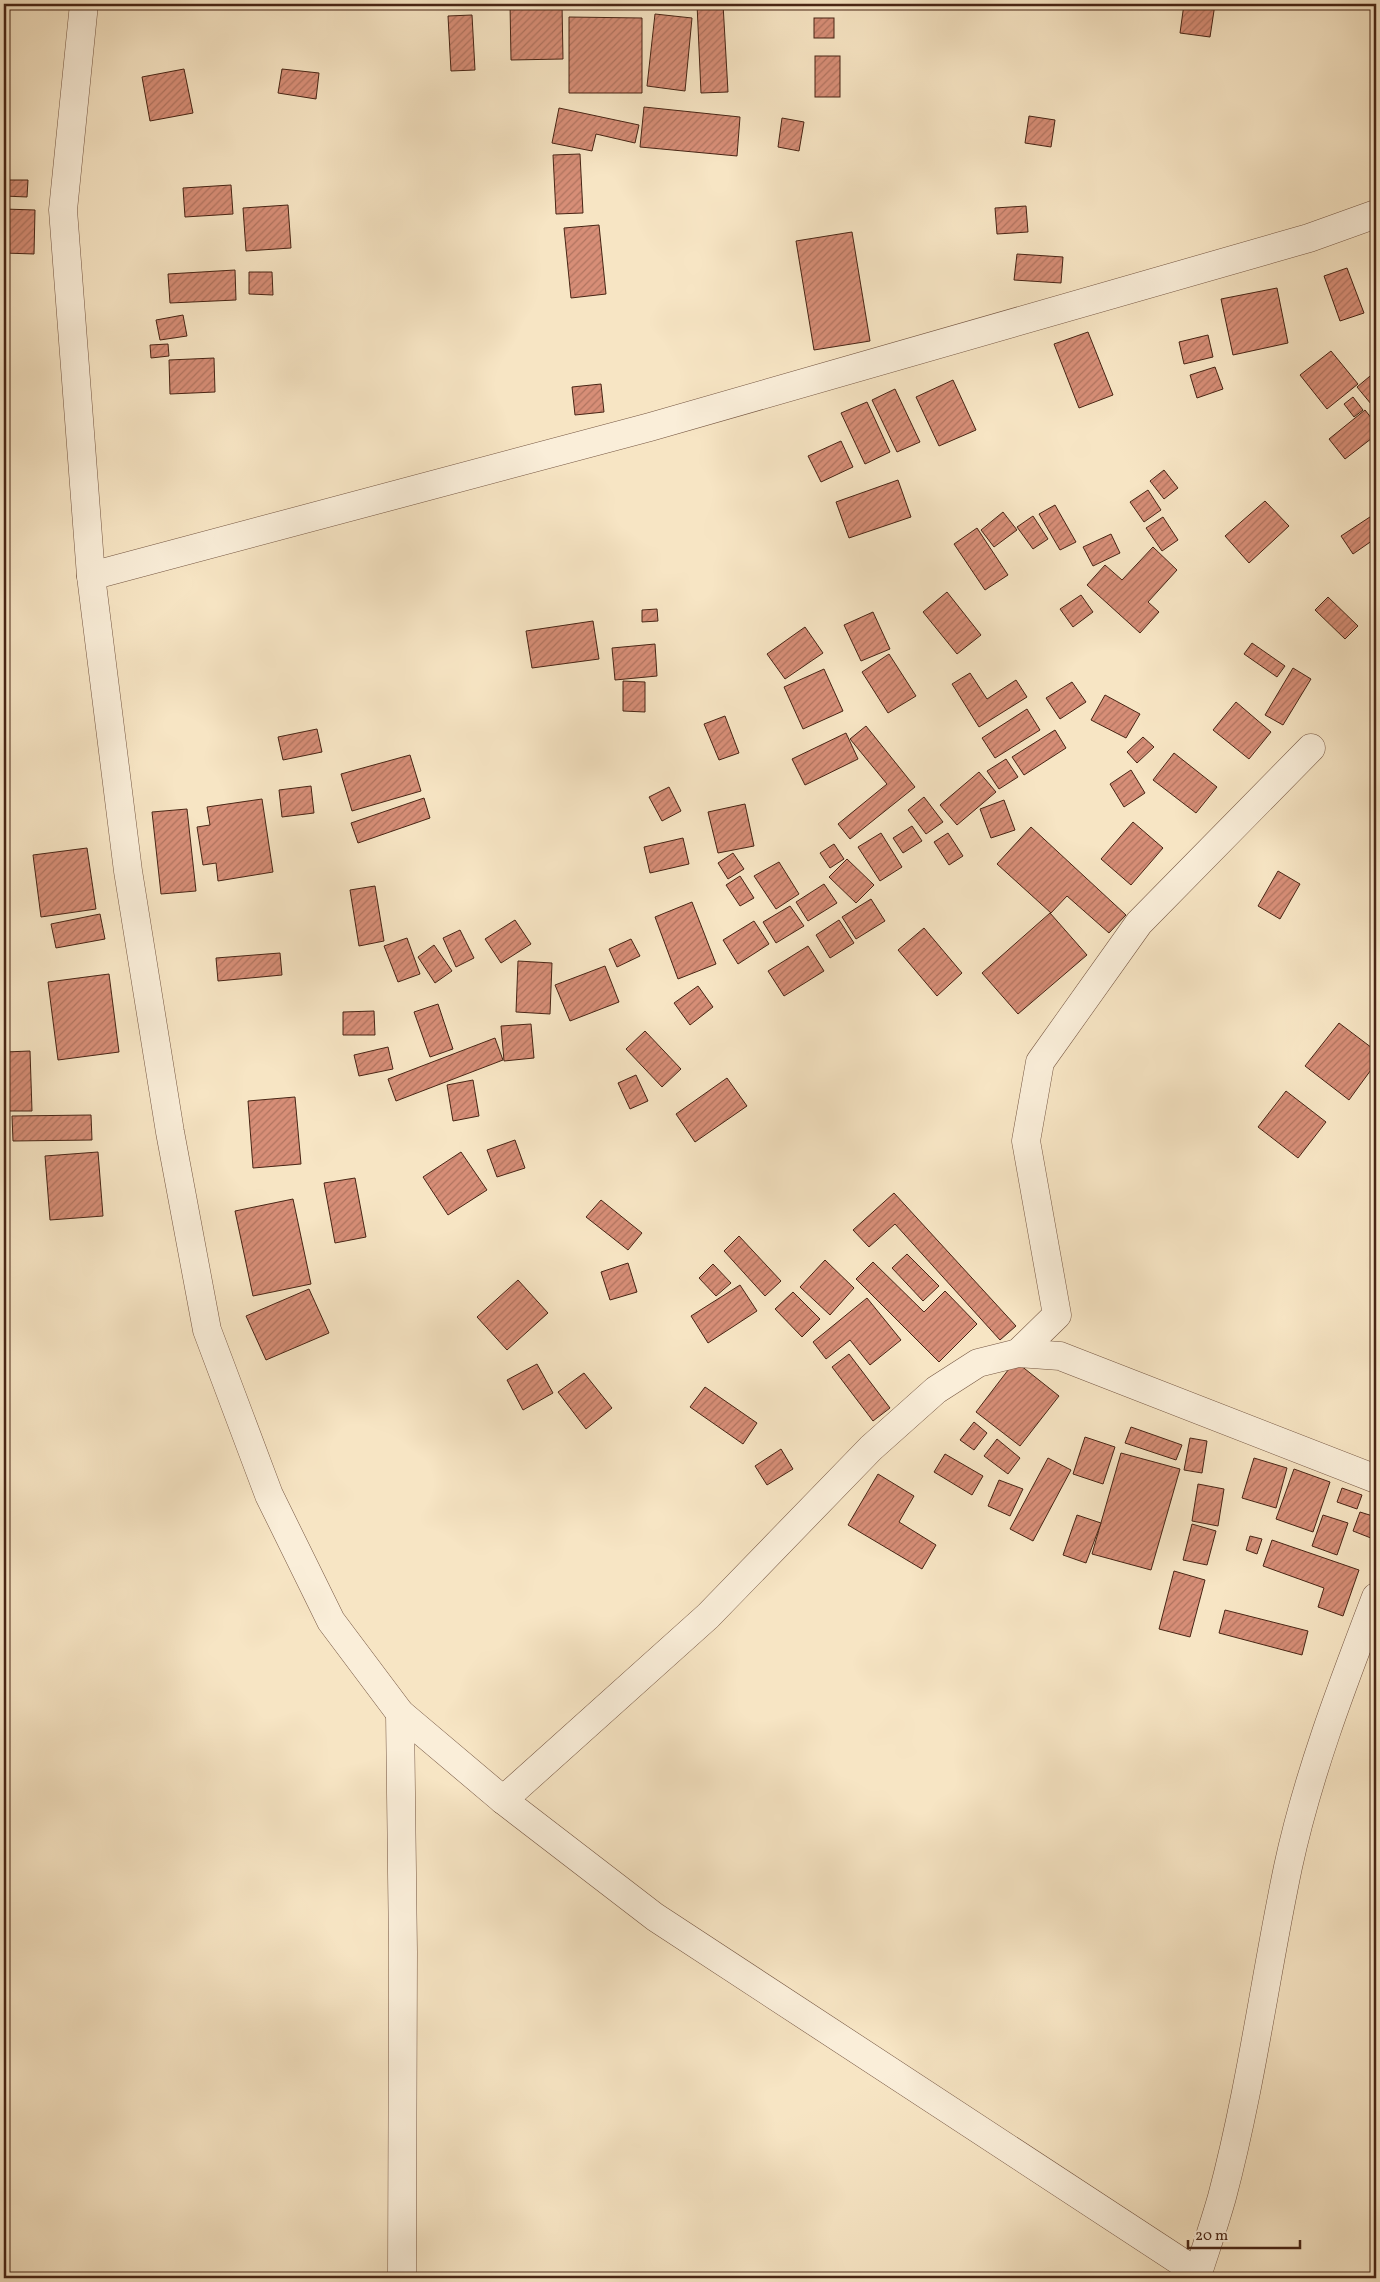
<svg xmlns="http://www.w3.org/2000/svg" width="1380" height="2282" font-family="Vollkorn,serif">
  <style>
    .building { fill: url(#building-hatch); stroke: #482515 }
    .lines { fill: none; stroke-linecap: round; stroke-linejoin: round }
    .minor-casing { stroke: #745541; stroke-width: 29 }
    .minor { stroke: #faeed9; stroke-width: 28 }
  </style>
  <defs>
    <pattern id="building-hatch" width="6" height="6" patternUnits="userSpaceOnUse" patternTransform="scale(1.25)"><rect width="6" height="6" fill="#d78e77"/><path d="M-1 1l2-2M0 6l6-6M5 7l2-2" fill="none" stroke="#b07460"/></pattern>
  </defs>
  <rect width="100%" height="100%" fill="#f7e5c4"/>
  <filter id="stains"><feTurbulence type="fractalNoise" baseFrequency=".004" numOctaves="4"/><feColorMatrix values="0 0 0 0 .2 0 0 0 0 .09 0 0 0 0 .02 0 0 0 .5 -.17"/></filter>
  <radialGradient id="worn" r=".72"><stop offset=".6" stop-color="#630" stop-opacity="0"/><stop offset="1" stop-color="#630" stop-opacity=".3"/></radialGradient>
  <g class="building">
    <polygon points="510,4 562,4 563,59 511,60"/>
    <polygon points="630,4 695,4 695,5 630,8"/>
    <polygon points="697,4 723,4 728,92 701,93"/>
    <polygon points="793,4 832,4 793,6"/>
    <polygon points="1184,4 1215,4 1210,37 1180,33"/>
    <polygon points="655,14 692,18 685,91 647,86"/>
    <polygon points="472,15 475,70 451,71 448,16"/>
    <polygon points="569,17 642,18 642,93 569,93"/>
    <rect x="814" y="18" width="20" height="20"/>
    <rect x="815" y="56" width="25" height="41"/>
    <polygon points="184,69 193,113 150,121 142,77"/>
    <polygon points="282,69 319,73 316,99 278,93"/>
    <polygon points="644,107 740,117 737,156 640,147"/>
    <polygon points="559,108 639,125 635,143 596,134 592,151 552,143"/>
    <polygon points="1029,116 1055,120 1051,147 1025,143"/>
    <polygon points="782,118 804,122 799,151 778,147"/>
    <polygon points="580,154 583,213 556,214 553,155"/>
    <polygon points="4,180 28,180 27,197 4,196"/>
    <polygon points="231,185 233,214 185,217 183,188"/>
    <polygon points="288,205 291,248 246,251 243,208"/>
    <polygon points="1026,206 1028,232 997,234 995,208"/>
    <polygon points="4,209 35,210 34,254 4,253"/>
    <polygon points="599,225 606,294 571,298 564,228"/>
    <polygon points="852,232 870,341 814,350 796,241"/>
    <polygon points="1017,254 1063,257 1061,283 1014,280"/>
    <polygon points="1347,268 1364,313 1340,321 1324,276"/>
    <polygon points="235,270 236,300 170,303 168,274"/>
    <polygon points="249,272 272,272 273,295 249,294"/>
    <polygon points="1277,288 1288,343 1233,355 1221,299"/>
    <polygon points="183,315 187,336 160,340 156,320"/>
    <polygon points="1088,332 1113,395 1079,408 1054,344"/>
    <polygon points="1208,335 1213,357 1184,364 1179,342"/>
    <polygon points="168,344 169,356 151,358 150,345"/>
    <polygon points="1331,351 1358,384 1327,409 1300,375"/>
    <polygon points="214,358 215,392 170,394 169,360"/>
    <polygon points="1215,367 1223,389 1197,398 1190,375"/>
    <polygon points="1376,371 1376,410 1357,387"/>
    <polygon points="953,380 976,430 939,446 916,397"/>
    <polygon points="601,384 604,412 575,415 572,387"/>
    <polygon points="895,389 920,442 897,452 872,400"/>
    <polygon points="1353,397 1363,410 1354,417 1344,404"/>
    <polygon points="867,402 890,452 865,464 841,413"/>
    <polygon points="1365,410 1376,424 1376,435 1345,459 1329,439"/>
    <polygon points="841,441 853,467 821,482 808,456"/>
    <polygon points="1164,470 1178,488 1164,499 1150,481"/>
    <polygon points="898,480 911,517 849,538 836,502"/>
    <polygon points="1148,490 1161,510 1144,522 1130,502"/>
    <polygon points="1265,501 1289,526 1249,563 1225,536"/>
    <polygon points="1055,505 1076,542 1060,550 1039,514"/>
    <polygon points="1003,512 1017,530 994,547 981,530"/>
    <polygon points="1376,513 1376,538 1353,554 1341,536"/>
    <polygon points="1033,516 1048,539 1033,549 1017,527"/>
    <polygon points="1163,517 1178,540 1162,551 1146,528"/>
    <polygon points="977,528 1008,575 985,590 954,544"/>
    <polygon points="1111,534 1120,553 1093,566 1083,547"/>
    <polygon points="1153,547 1177,570 1148,602 1159,612 1140,633 1087,585 1105,565 1122,580"/>
    <polygon points="947,592 981,635 957,654 923,612"/>
    <polygon points="1081,595 1093,612 1073,627 1060,609"/>
    <polygon points="1328,597 1358,626 1345,639 1315,610"/>
    <polygon points="657,609 658,621 642,622 642,610"/>
    <polygon points="873,612 890,649 861,661 844,625"/>
    <polygon points="593,621 599,659 532,668 526,631"/>
    <polygon points="805,627 823,653 785,679 767,654"/>
    <polygon points="1252,643 1285,666 1277,677 1244,654"/>
    <polygon points="655,644 657,676 615,680 612,648"/>
    <polygon points="889,654 916,696 888,713 862,672"/>
    <polygon points="1293,668 1311,679 1283,725 1265,715"/>
    <polygon points="824,669 843,711 803,729 784,687"/>
    <polygon points="970,673 987,699 1016,680 1027,697 979,727 952,684"/>
    <polygon points="623,681 645,682 645,712 623,711"/>
    <polygon points="1072,682 1086,702 1060,719 1046,698"/>
    <polygon points="1105,695 1140,714 1126,738 1091,720"/>
    <polygon points="1236,702 1271,732 1249,759 1213,730"/>
    <polygon points="1027,709 1040,730 995,758 982,738"/>
    <polygon points="725,716 739,753 719,760 704,724"/>
    <polygon points="866,726 915,787 850,839 838,824 887,784 850,739"/>
    <polygon points="317,729 322,752 283,760 278,737"/>
    <polygon points="1055,730 1066,748 1024,775 1012,757"/>
    <polygon points="846,733 858,759 805,785 792,759"/>
    <polygon points="1143,737 1154,747 1137,763 1127,752"/>
    <polygon points="1174,753 1217,787 1196,813 1153,780"/>
    <polygon points="410,755 421,791 352,811 341,774"/>
    <polygon points="1006,759 1018,777 999,789 987,771"/>
    <polygon points="1131,770 1145,793 1124,807 1110,784"/>
    <polygon points="979,772 996,792 957,825 940,805"/>
    <polygon points="311,786 314,813 282,817 279,790"/>
    <polygon points="669,787 681,811 662,821 649,797"/>
    <polygon points="924,797 943,822 926,834 908,810"/>
    <polygon points="424,798 430,818 358,843 351,823"/>
    <polygon points="262,799 273,872 218,881 216,863 203,865 197,827 210,825 207,807"/>
    <polygon points="1004,800 1015,830 991,838 980,809"/>
    <polygon points="745,804 754,846 718,853 708,812"/>
    <polygon points="187,809 196,891 161,894 152,812"/>
    <polygon points="1133,822 1163,848 1131,885 1101,859"/>
    <polygon points="912,826 922,841 903,853 893,838"/>
    <polygon points="1031,827 1126,915 1109,933 1067,896 1051,913 997,864"/>
    <polygon points="881,833 902,867 880,881 858,847"/>
    <polygon points="948,833 963,856 949,865 934,842"/>
    <polygon points="683,838 689,864 650,873 644,847"/>
    <polygon points="834,844 844,859 830,868 820,853"/>
    <polygon points="87,848 96,909 41,917 33,855"/>
    <polygon points="733,853 744,869 728,879 718,863"/>
    <polygon points="847,859 874,885 856,903 829,877"/>
    <polygon points="779,862 799,894 776,909 754,876"/>
    <polygon points="1278,871 1300,884 1280,919 1258,906"/>
    <polygon points="740,876 754,898 740,906 726,885"/>
    <polygon points="824,884 837,903 808,921 796,902"/>
    <polygon points="375,886 384,941 359,946 350,890"/>
    <polygon points="871,899 885,921 856,939 842,917"/>
    <polygon points="692,902 716,964 678,979 655,917"/>
    <polygon points="790,906 804,926 776,943 763,922"/>
    <polygon points="1050,913 1087,955 1018,1014 982,973"/>
    <polygon points="100,914 105,939 56,948 51,924"/>
    <polygon points="515,920 531,944 501,963 485,939"/>
    <polygon points="839,920 854,943 830,958 816,935"/>
    <polygon points="754,921 769,944 738,964 723,940"/>
    <polygon points="924,928 962,973 937,996 898,950"/>
    <polygon points="460,930 474,958 456,967 443,938"/>
    <polygon points="407,938 420,974 398,982 384,946"/>
    <polygon points="631,939 640,956 617,967 609,949"/>
    <polygon points="434,945 452,971 435,983 418,957"/>
    <polygon points="808,946 824,971 784,996 768,971"/>
    <polygon points="280,953 282,975 218,981 216,958"/>
    <polygon points="518,961 552,963 550,1014 516,1012"/>
    <polygon points="605,966 619,1002 570,1021 555,985"/>
    <polygon points="109,974 119,1052 58,1060 48,982"/>
    <polygon points="698,986 713,1007 690,1025 674,1003"/>
    <polygon points="438,1004 453,1049 430,1057 414,1012"/>
    <polygon points="374,1011 375,1035 343,1035 343,1012"/>
    <polygon points="1339,1023 1376,1051 1376,1063 1349,1100 1305,1066"/>
    <polygon points="531,1024 534,1058 504,1061 501,1026"/>
    <polygon points="645,1031 681,1069 662,1087 626,1049"/>
    <polygon points="495,1038 503,1060 396,1101 388,1079"/>
    <polygon points="388,1047 393,1069 359,1076 354,1055"/>
    <polygon points="30,1051 32,1111 7,1111 5,1052"/>
    <polygon points="636,1075 648,1101 630,1109 618,1083"/>
    <polygon points="727,1078 747,1106 695,1142 676,1114"/>
    <polygon points="473,1080 479,1116 453,1121 447,1085"/>
    <polygon points="1286,1091 1326,1122 1298,1158 1258,1127"/>
    <polygon points="295,1097 301,1164 253,1168 248,1101"/>
    <polygon points="91,1115 92,1140 13,1141 12,1116"/>
    <polygon points="515,1140 525,1168 497,1177 487,1150"/>
    <polygon points="98,1152 103,1216 50,1220 45,1156"/>
    <polygon points="461,1152 487,1190 448,1215 423,1177"/>
    <polygon points="355,1178 366,1237 335,1243 324,1183"/>
    <polygon points="894,1193 1016,1326 1000,1340 895,1224 869,1247 853,1230"/>
    <polygon points="293,1199 311,1284 253,1296 235,1211"/>
    <polygon points="601,1200 642,1233 628,1250 586,1217"/>
    <polygon points="739,1236 781,1281 765,1296 724,1251"/>
    <polygon points="907,1254 939,1286 923,1301 892,1268"/>
    <polygon points="825,1260 854,1288 830,1315 800,1287"/>
    <polygon points="873,1262 924,1312 945,1291 977,1324 939,1362 856,1279"/>
    <polygon points="628,1263 637,1292 610,1300 601,1272"/>
    <polygon points="713,1264 731,1283 716,1296 699,1278"/>
    <polygon points="518,1280 548,1313 507,1350 477,1317"/>
    <polygon points="740,1285 757,1311 708,1343 691,1316"/>
    <polygon points="309,1289 329,1333 266,1360 246,1316"/>
    <polygon points="793,1292 820,1319 802,1337 775,1309"/>
    <polygon points="867,1298 901,1340 870,1365 850,1340 826,1359 813,1342"/>
    <polygon points="849,1354 890,1408 873,1421 832,1367"/>
    <polygon points="1015,1361 1059,1396 1020,1446 976,1412"/>
    <polygon points="537,1364 553,1393 523,1410 507,1380"/>
    <polygon points="584,1373 612,1408 586,1429 558,1392"/>
    <polygon points="705,1387 757,1423 743,1444 690,1407"/>
    <polygon points="974,1422 987,1433 974,1450 960,1440"/>
    <polygon points="1131,1427 1182,1445 1176,1460 1125,1443"/>
    <polygon points="1085,1437 1115,1447 1103,1484 1073,1474"/>
    <polygon points="1190,1438 1207,1441 1202,1473 1184,1470"/>
    <polygon points="997,1439 1020,1458 1008,1474 984,1456"/>
    <polygon points="781,1449 793,1469 767,1485 755,1466"/>
    <polygon points="1121,1453 1180,1469 1151,1570 1092,1554"/>
    <polygon points="945,1454 983,1476 972,1495 934,1472"/>
    <polygon points="1048,1458 1071,1470 1033,1541 1010,1529"/>
    <polygon points="1254,1458 1287,1468 1276,1508 1242,1498"/>
    <polygon points="1294,1469 1330,1482 1313,1532 1276,1519"/>
    <polygon points="878,1474 914,1496 899,1522 936,1545 922,1569 848,1525"/>
    <polygon points="999,1480 1023,1489 1010,1516 988,1506"/>
    <polygon points="1198,1484 1224,1489 1218,1526 1192,1521"/>
    <polygon points="1342,1488 1362,1495 1357,1509 1337,1502"/>
    <polygon points="1360,1512 1376,1517 1376,1540 1353,1531"/>
    <polygon points="1077,1515 1101,1523 1086,1563 1063,1555"/>
    <polygon points="1323,1515 1348,1523 1337,1555 1312,1546"/>
    <polygon points="1192,1524 1216,1531 1207,1565 1183,1560"/>
    <polygon points="1250,1536 1262,1539 1257,1554 1246,1550"/>
    <polygon points="1272,1540 1359,1570 1343,1616 1318,1607 1324,1588 1263,1566"/>
    <polygon points="1174,1571 1205,1580 1190,1637 1159,1629"/>
    <polygon points="1225,1610 1308,1631 1302,1655 1219,1633"/>
  </g>
  <g class="lines">
    <g class="minor-casing">
      <g id="minor">
        <polyline points="84,4 63,210 91,576 128,871 170,1132 207,1330 269,1495 331,1621 400,1713 503,1800 655,1917 1198,2273 1198,2278"/>
        <polyline points="91,576 650,427 1309,238 1376,214"/>
        <polyline points="1018,1353 1057,1315 1026,1141 1040,1062 1139,923 1311,748"/>
        <polyline points="400,1713 403,1952 402,2278"/>
        <polyline points="503,1800 708,1616 871,1448 936,1390 978,1363 1018,1353 1060,1356 1376,1479"/>
        <path d="M1198,2273C1206,2248 1215,2222 1222,2197C1251,2088 1265,1977 1288,1867C1308,1774 1342,1686 1376,1597"/>
      </g>
    </g>
    <use href="#minor" class="minor"/>
  </g>
  <rect width="1380" height="2282" fill="none" stroke="#f7e5c4" stroke-width="20"/>
  <rect x="5" y="5" width="1370" height="2272" fill="none" stroke="#482515" stroke-width="2.5"/>
  <rect x="10" y="10" width="1360" height="2262" fill="none" stroke="#482515"/>
  <path d="M1188 2240v8h112v-8" fill="none" stroke="#482515" stroke-width="2.5"/>
  <text x="1195" y="2240" font-size="15" fill="#482515" stroke="#faeed9" stroke-width="4" paint-order="stroke">20 m</text>
  <rect width="100%" height="100%" filter="url(#stains)"/>
  <rect width="100%" height="100%" fill="url(#worn)"/>
</svg>
